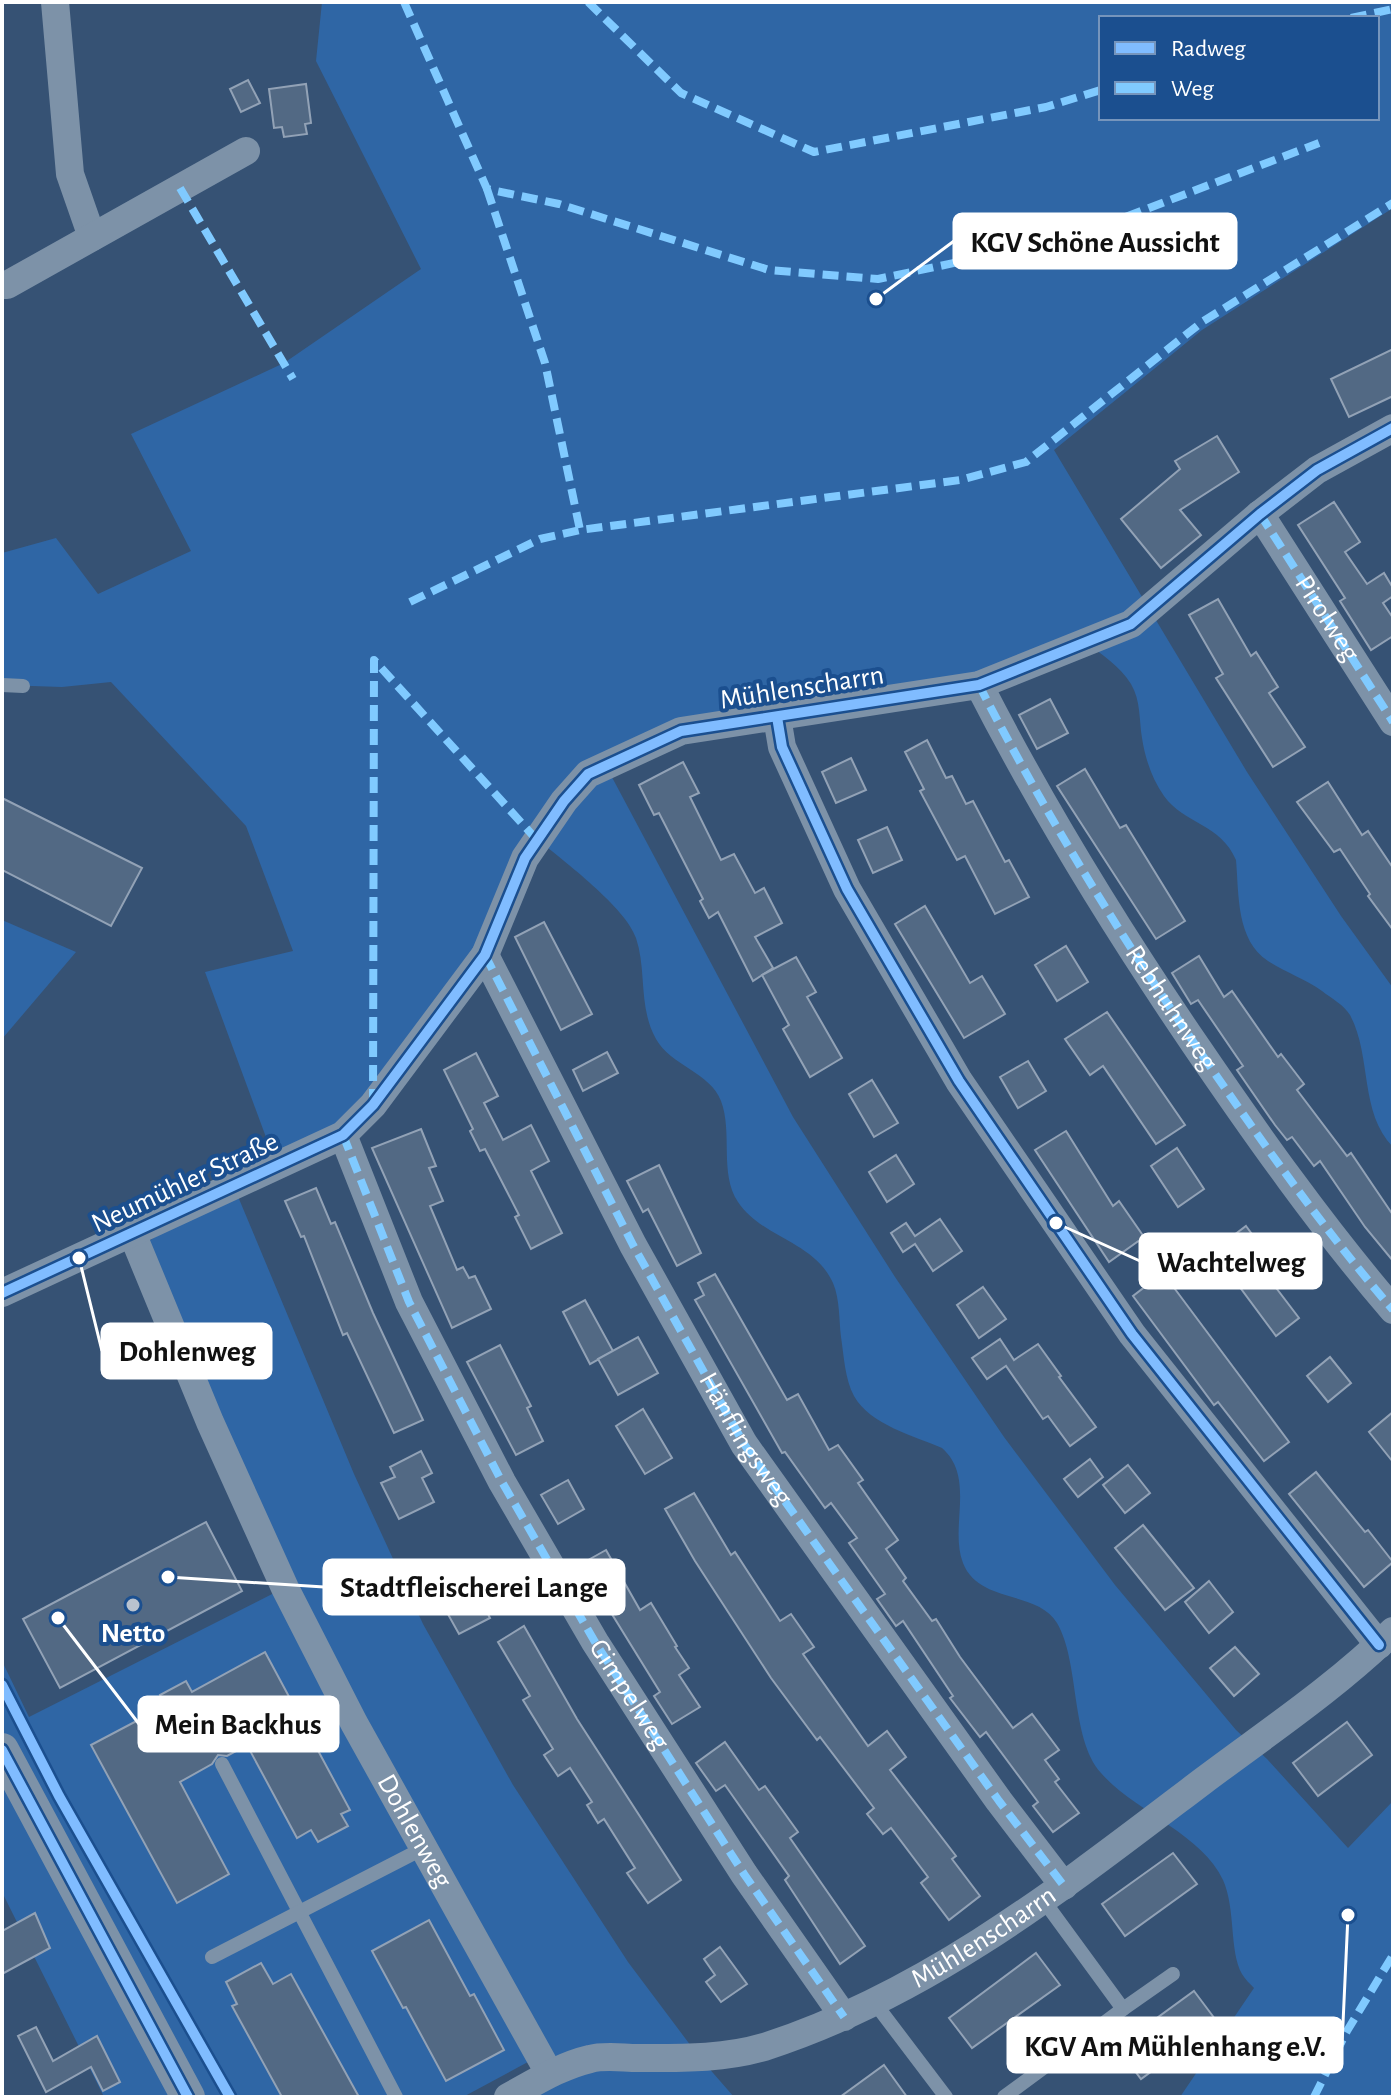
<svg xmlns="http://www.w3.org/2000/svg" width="1395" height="2099" font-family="'Alegreya Sans',sans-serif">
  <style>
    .green { fill: #2f66a5; fill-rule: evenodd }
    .building { fill: #526984; stroke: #92a2b6; stroke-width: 2 }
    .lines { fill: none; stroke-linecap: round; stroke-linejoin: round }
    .service { stroke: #7d92a8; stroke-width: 14 }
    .minor { stroke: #7d92a8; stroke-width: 28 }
    .tertiary { stroke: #7d92a8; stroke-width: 34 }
    .quiet { stroke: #80caff; stroke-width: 8; stroke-dasharray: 16 8; stroke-linecap: butt }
    .cycleway-casing { stroke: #1b4f8f; stroke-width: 15 }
    .cycleway { stroke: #80bcff; stroke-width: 10 }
    .poi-dot { fill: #b9c2ce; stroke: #1b4f8f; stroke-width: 3 }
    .labels { text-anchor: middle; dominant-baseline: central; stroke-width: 8; stroke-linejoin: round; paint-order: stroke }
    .street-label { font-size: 28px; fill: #fff; stroke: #1b4f8f }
    .poi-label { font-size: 28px; font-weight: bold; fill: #fff; stroke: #1b4f8f }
    .leader { fill: none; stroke: #fff; stroke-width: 3 }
    .callout-dot { fill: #fff; stroke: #1b4f8f; stroke-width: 3 }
    .callout { fill: #fff; stroke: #fff; stroke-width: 3 }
    .callout-label { font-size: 30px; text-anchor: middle; font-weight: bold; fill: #111 }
  </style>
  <rect width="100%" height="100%" fill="#365274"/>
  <g class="green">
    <path d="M322,2H1393V208L1202,330L1054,450L1247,772L1341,916L1393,988V1147C1359,1112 1372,1056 1350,1015C1344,1005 1331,998 1322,991C1305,979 1285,972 1268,961C1236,940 1239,894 1236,860C1221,824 1184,824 1164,796C1152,779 1145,758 1142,738C1139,720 1141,701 1131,684C1120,666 1101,654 1085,642L979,685L777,717L606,766L793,1117L895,1277L1004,1437L1115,1585L1236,1730L1267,1759L1348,1848L1393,1801V2097H1180L1254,1988C1250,1984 1245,1979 1242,1974C1229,1951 1236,1909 1223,1880C1202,1834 1134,1811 1101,1773C1070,1738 1080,1662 1057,1623C1037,1590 979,1604 963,1563C949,1527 976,1478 942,1448C915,1436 870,1425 854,1396C845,1379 844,1357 841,1337C839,1321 840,1299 833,1283C814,1241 762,1238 738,1202C719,1173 733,1133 721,1101C710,1072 671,1066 656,1039C638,1007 647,971 636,938C626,908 564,861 538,840L485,955L373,1105L277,1167L205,972L293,951L246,826L111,682L62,687L2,685V553L56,538L98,594L191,551L131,434L284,363L421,269L316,61ZM1101,18H1377V118H1101Z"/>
    <polygon points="2,920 76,952 2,1039"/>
    <polygon points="234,1187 354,1474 423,1624 513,1785 628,1962 700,2058 734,2097 507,2097 549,2073 539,2056 463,2097 104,2097 2,1892 2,1661 29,1717 284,1588 138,1248"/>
  </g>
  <g class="building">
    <polygon points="248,80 260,103 241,112 230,89"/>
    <polygon points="306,84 311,123 305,124 307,134 284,137 282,127 274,128 269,89"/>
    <polygon points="1393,349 1393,396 1349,417 1331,379"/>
    <polygon points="1217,436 1239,472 1180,510 1201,535 1161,568 1121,519 1180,469 1175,461"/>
    <polygon points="1334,502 1360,542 1345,552 1367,584 1384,573 1393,588 1393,596 1383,603 1393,618 1393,636 1371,650 1340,601 1345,598 1298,525"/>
    <polygon points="1218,599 1251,656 1256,652 1278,687 1269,693 1305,747 1273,767 1216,678 1223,674 1189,615"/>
    <polygon points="1050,699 1068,733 1037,749 1019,715"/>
    <polygon points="927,740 946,778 952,776 966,804 973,801 1005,862 1009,860 1029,897 995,914 965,856 957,860 920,791 924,789 905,752"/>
    <polygon points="851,758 866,790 836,803 822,772"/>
    <polygon points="683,762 699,793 690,797 721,860 734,854 755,893 764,888 782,923 755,937 773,968 753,981 718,912 709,918 700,901 703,899 659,813 654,815 639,785"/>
    <polygon points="1085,769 1120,828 1126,825 1185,921 1156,939 1057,786"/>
    <polygon points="1328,782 1362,835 1368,831 1393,868 1393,930 1368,896 1370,894 1340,849 1334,852 1297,802"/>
    <polygon points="2,798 142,868 111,926 2,870"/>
    <polygon points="887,827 902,860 873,873 858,840"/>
    <polygon points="925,906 970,983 982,976 1005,1014 964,1038 895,924"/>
    <polygon points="544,922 592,1014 561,1030 515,937"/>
    <polygon points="1066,946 1088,982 1057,1001 1035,965"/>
    <polygon points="1199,956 1224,997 1232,991 1278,1057 1281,1054 1304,1084 1297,1090 1347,1156 1351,1153 1393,1215 1393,1261 1365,1227 1320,1161 1314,1166 1292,1137 1287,1140 1275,1125 1237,1070 1243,1066 1198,1000 1191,1004 1172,973"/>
    <polygon points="796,957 816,992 807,997 842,1058 810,1077 783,1029 789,1025 762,975"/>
    <polygon points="1107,1012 1185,1125 1156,1144 1103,1066 1090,1075 1065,1039"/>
    <polygon points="607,1052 618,1073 583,1091 573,1070"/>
    <polygon points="476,1053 498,1096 484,1103 503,1140 531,1125 549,1161 531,1171 562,1233 531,1249 515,1217 519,1215 485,1149 480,1151 470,1131 473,1129 444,1070"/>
    <polygon points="1028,1061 1046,1091 1018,1108 1000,1077"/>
    <polygon points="872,1080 898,1123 874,1137 849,1094"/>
    <polygon points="421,1129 436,1166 429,1168 443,1201 430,1206 457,1270 463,1267 469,1278 475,1276 491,1309 452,1328 372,1148"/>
    <polygon points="1066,1131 1113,1206 1119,1201 1144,1237 1109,1262 1035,1150"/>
    <polygon points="1177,1148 1204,1189 1178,1207 1151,1166"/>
    <polygon points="896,1155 914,1184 887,1202 869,1172"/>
    <polygon points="659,1165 701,1253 677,1266 648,1209 643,1212 627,1181"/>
    <polygon points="316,1188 331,1224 335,1222 373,1313 423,1420 394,1433 347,1333 343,1335 304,1236 301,1237 285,1201"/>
    <polygon points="940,1219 962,1251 933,1271 915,1244 903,1252 891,1233 906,1223 915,1236"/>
    <polygon points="1246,1226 1274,1264 1264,1272 1299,1318 1276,1336 1213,1251"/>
    <polygon points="1163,1273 1289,1442 1264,1461 1218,1402 1214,1405 1133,1296"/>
    <polygon points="715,1274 787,1400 798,1394 829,1450 838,1445 863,1480 858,1483 898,1540 886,1549 906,1578 903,1581 932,1621 936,1619 960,1657 1013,1728 1032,1714 1059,1750 1045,1760 1059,1779 1055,1782 1079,1813 1053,1832 1033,1806 1038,1802 986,1732 980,1737 950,1698 953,1696 903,1621 896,1626 877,1599 885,1594 849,1543 857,1538 831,1503 825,1508 785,1452 782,1453 695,1300 704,1295 698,1283"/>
    <polygon points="983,1287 1006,1319 979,1338 957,1305"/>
    <polygon points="585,1300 613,1351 590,1364 563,1312"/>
    <polygon points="638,1337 658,1373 618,1395 598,1359"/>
    <polygon points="1000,1339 1014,1360 1038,1344 1061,1376 1059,1377 1096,1427 1070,1446 1048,1416 1043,1419 1006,1366 987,1379 972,1358"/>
    <polygon points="500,1345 531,1406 527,1408 543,1441 516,1455 467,1362"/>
    <polygon points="1330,1357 1351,1383 1328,1402 1307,1376"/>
    <polygon points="643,1409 672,1458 645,1474 616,1426"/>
    <polygon points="1393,1412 1393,1462 1369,1432"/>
    <polygon points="421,1451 432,1473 422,1478 434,1502 399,1519 381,1483 395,1477 390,1467"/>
    <polygon points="1090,1459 1103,1477 1078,1497 1064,1479"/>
    <polygon points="1128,1465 1150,1493 1125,1513 1103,1485"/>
    <polygon points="1316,1472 1365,1532 1368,1530 1393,1562 1364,1587 1289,1494"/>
    <polygon points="568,1480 584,1509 558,1524 541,1495"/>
    <polygon points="694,1493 731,1555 735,1552 780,1621 791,1614 814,1647 803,1654 868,1746 887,1731 906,1757 890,1770 956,1856 952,1859 980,1896 949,1920 921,1883 928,1877 891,1828 883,1834 867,1814 874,1808 820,1737 817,1740 771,1678 695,1561 665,1509"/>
    <polygon points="206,1522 242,1591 60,1688 23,1619"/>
    <polygon points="1143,1525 1194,1588 1165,1610 1115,1548"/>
    <polygon points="606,1550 640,1610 651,1603 677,1646 675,1647 689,1668 679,1675 700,1707 672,1724 654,1696 660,1692 581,1564"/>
    <polygon points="1209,1581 1233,1612 1209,1633 1185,1602"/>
    <polygon points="472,1583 490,1618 459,1634 440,1600"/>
    <polygon points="524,1626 577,1719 681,1880 648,1903 627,1873 635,1868 604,1819 598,1823 587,1805 592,1802 570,1768 558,1776 544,1755 553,1749 523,1700 530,1696 498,1642"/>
    <polygon points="1235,1647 1259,1674 1234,1696 1210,1668"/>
    <polygon points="265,1652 350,1810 341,1814 348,1826 318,1842 311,1830 297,1838 247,1745 227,1756 218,1755 212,1764 180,1782 229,1874 177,1903 91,1745 165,1706 160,1695 186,1681 192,1692"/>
    <polygon points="1347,1722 1372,1755 1318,1796 1293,1763"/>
    <polygon points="725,1742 759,1790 765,1786 798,1832 790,1838 865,1946 840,1964 785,1880 789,1876 725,1785 716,1791 696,1763"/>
    <polygon points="1173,1853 1197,1884 1125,1936 1102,1904"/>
    <polygon points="35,1913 50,1948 2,1974 2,1931"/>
    <polygon points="429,1920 470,1996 474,1994 504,2050 446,2081 406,2007 403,2008 372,1951"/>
    <polygon points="720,1947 747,1984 721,2002 706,1982 715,1975 704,1959"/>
    <polygon points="1036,1953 1060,1985 972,2048 949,2018"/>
    <polygon points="261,1963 273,1984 291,1974 359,2097 282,2097 232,2006 237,2004 226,1982"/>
    <polygon points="1194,1991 1218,2023 1141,2079 1117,2047"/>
    <polygon points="36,2027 53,2061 97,2036 120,2082 103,2091 91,2067 46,2092 18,2036"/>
    <polygon points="884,2065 907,2097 840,2097"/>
  </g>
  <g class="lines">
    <g class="service">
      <polyline points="2,685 23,686"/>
      <polyline points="222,1764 396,2097"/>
      <polyline points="212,1957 422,1849"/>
      <polyline points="874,2002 946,2097"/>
      <polyline points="1123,2009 1173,1974"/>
      <polyline points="1004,2097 1123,2009 1044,1901"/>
    </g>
    <g class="minor">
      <polyline points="55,2 70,174 92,237"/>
      <polyline points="2,285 7,285 246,151"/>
      <polyline points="1260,514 1393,722"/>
      <path d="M979,685C1043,810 1115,927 1194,1043C1256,1134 1321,1226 1393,1310"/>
      <polyline points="777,717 782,747 847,889 959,1081 1132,1334 1379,1645"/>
      <path id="s1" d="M485,955L633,1245L744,1444L999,1801L1064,1886"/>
      <polyline points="343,1135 409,1302 502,1482 595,1642 744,1874 844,2017"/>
      <path id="s2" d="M132,1233L210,1422L285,1588L354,1723L549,2073"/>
      <polyline points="2,1293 343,1135 373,1105 485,955 525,858 564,801 588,774 681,731 979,685 1131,624 1260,514 1317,470 1393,428"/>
      <path id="s3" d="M508,2097C534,2083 560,2066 590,2059C604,2055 623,2058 638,2058C680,2058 724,2059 764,2047C929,1994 1067,1884 1203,1781C1267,1733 1336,1687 1393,1631"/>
    </g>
    <polyline class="tertiary" points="2,1750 188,2097"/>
    <g class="quiet">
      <polyline points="404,2 487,189 559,204 769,270 878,279 1068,239 1319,143"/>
      <polyline points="588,2 681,93 814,152 1046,107 1101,90"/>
      <polyline points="1351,18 1393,9"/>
      <polyline points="180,188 293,379"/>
      <polyline points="487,189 545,363 580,530"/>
      <path id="s4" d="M1260,514L1393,722"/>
      <polyline points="410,602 540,539 580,530 960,480 1026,462 1202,322 1393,203"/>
      <path id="s5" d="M979,685C1043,810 1115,927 1194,1043C1256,1134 1321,1226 1393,1310"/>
      <polyline points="485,955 633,1245 744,1444 999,1801 1064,1886"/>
      <polyline points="373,1105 374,660 537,840"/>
      <path id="s6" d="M343,1135L409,1302L502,1482L595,1642L744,1874L844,2017"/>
      <polyline points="1314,2097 1347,2031 1393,1955"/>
    </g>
    <g class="cycleway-casing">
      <g id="cycleway">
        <polyline points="777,717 782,747 847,889 959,1081 1132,1334 1379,1645"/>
        <polyline points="2,1293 343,1135 373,1105 485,955 525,858 564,801 588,774 681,731 979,685 1131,624 1260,514 1317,470 1393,428"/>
        <polyline points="2,1685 59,1796 230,2097"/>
        <polyline points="2,1750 188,2097"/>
      </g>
    </g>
    <use href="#cycleway" class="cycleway"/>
  </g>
  <circle class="poi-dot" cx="133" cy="1605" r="8"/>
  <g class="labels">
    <g class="street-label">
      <text stroke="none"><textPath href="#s4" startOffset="124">Pirolweg</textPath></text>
      <text transform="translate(802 688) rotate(-9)">Mühlenscharrn</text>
      <text stroke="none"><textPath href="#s5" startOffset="376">Rebhuhnweg</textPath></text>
      <text transform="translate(185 1183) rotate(-25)">Neumühler Straße</text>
      <text stroke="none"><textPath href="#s1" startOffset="550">Hänflingsweg</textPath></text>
      <text stroke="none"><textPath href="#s6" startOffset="630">Gimpelweg</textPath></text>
      <text stroke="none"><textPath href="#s2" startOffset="662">Dohlenweg</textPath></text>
      <text stroke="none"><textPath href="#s3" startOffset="512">Mühlenscharrn</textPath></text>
    </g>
    <g class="poi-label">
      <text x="133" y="1634">Netto</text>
    </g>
  </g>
  <path class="leader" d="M876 299L954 241M1056 1223L1140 1261M79 1258L102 1351M168 1577L324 1587M58 1618L139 1724M1348 1915L1342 2045"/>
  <g class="callout-dot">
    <circle cx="876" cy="299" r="8"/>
    <circle cx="1056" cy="1223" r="8"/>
    <circle cx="79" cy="1258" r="8"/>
    <circle cx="168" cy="1577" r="8"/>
    <circle cx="58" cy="1618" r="8"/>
    <circle cx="1348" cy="1915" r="8"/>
  </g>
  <g class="callout">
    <rect x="954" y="214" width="282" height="54" rx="8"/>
    <rect x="1140" y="1234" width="181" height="54" rx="8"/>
    <rect x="102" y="1324" width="169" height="54" rx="8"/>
    <rect x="324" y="1560" width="300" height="54" rx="8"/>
    <rect x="139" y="1697" width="199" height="54" rx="8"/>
    <rect x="1008" y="2018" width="334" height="54" rx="8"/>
  </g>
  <g class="callout-label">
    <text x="1095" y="252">KGV Schöne Aussicht</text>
    <text x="1231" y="1272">Wachtelweg</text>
    <text x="187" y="1361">Dohlenweg</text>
    <text x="474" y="1597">Stadtfleischerei Lange</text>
    <text x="238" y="1734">Mein Backhus</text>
    <text x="1175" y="2056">KGV Am Mühlenhang e.V.</text>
  </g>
  <rect width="1395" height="2099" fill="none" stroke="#ffffff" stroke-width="8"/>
  <rect x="1099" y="16" width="280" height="104" fill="#1b4f8f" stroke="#7695bc" stroke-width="2"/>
  <rect x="1115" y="42" width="40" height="12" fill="#80bcff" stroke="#7695bc" stroke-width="2"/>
  <text x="1171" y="56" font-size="24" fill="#ffffff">Radweg</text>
  <rect x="1115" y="82" width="40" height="12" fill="#80caff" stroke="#7695bc" stroke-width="2"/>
  <text x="1171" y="96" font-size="24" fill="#ffffff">Weg</text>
</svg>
